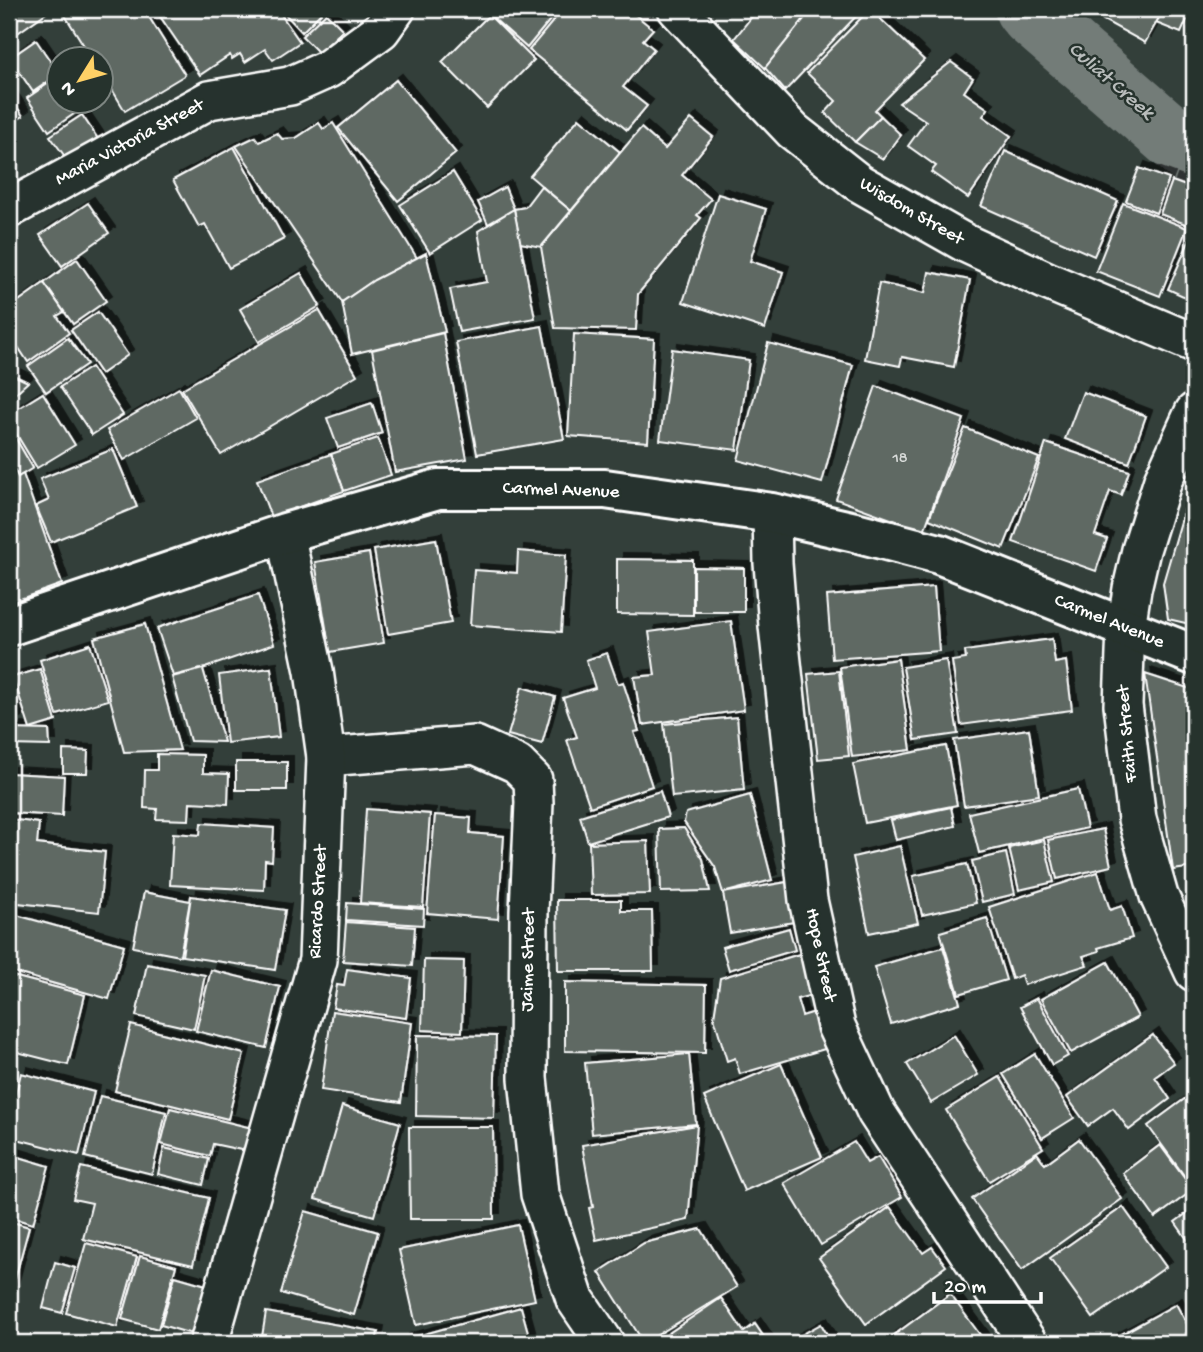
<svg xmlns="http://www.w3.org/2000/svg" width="1203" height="1352" font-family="'Gochi Hand',sans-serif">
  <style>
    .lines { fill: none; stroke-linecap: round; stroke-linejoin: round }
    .river { stroke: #737b78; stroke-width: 63 }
    .building { fill: #5f6964; stroke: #fff; stroke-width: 2; filter: url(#shadow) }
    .street-casing { stroke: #fff; stroke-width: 42 }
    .secondary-casing { stroke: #fff; stroke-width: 44 }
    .street { stroke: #26332d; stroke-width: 37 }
    .secondary { stroke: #26332d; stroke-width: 38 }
    .labels { text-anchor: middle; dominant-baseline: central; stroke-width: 5; stroke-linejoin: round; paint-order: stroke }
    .number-label { font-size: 16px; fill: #d7dad8 }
    .street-label { font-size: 19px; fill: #fff; stroke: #26332d }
    .water-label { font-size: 21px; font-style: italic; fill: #b9bdbc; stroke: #26332d }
  </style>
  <defs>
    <filter id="shadow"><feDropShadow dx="6" dy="-6" stdDeviation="0" flood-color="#0009"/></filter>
  </defs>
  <rect width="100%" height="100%" fill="#333f3a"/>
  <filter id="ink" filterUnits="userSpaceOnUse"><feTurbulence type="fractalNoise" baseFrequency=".0143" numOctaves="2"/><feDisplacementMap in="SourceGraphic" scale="14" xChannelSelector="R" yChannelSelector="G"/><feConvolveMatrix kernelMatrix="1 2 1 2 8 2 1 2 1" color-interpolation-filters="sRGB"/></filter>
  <g filter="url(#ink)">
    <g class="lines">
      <polyline class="river" points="1026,9 1032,16 1191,154 1194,155"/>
    </g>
    <g class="building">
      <polygon points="9,9 43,9 46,13 9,39"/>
      <polygon points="61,9 144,9 185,75 125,111 102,73 102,60 93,60"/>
      <polygon points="155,9 277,9 300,42 273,60 265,49 245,62 240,54 232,59 230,55 200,75"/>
      <polygon points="287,9 318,9 322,12 302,32 283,12"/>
      <polygon points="483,9 559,9 527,48"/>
      <polygon points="563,9 628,9 653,29 643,40 654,49 623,87 647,106 627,130 529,50"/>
      <polygon points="758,9 812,9 765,68 734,39"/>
      <polygon points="812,9 863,9 785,91 765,68"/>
      <polygon points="870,9 924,60 875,110 881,116 855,142 825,113 836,101 807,73"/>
      <polygon points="1088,9 1164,9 1145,43 1087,11"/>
      <polygon points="1164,9 1192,9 1181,33 1156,23"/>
      <polygon points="326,13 343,30 319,53 302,36"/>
      <polygon points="489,15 534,60 487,108 442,62"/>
      <polygon points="36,40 59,74 33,92 10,58"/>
      <polygon points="951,62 973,78 964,92 988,109 983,116 1011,136 968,198 931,172 936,166 908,146 926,121 899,103"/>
      <polygon points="55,79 60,86 60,102 70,102 77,112 49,131 27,98"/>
      <polygon points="396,80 456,153 398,201 338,128"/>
      <polygon points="9,95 23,116 9,126"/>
      <polygon points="82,115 100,142 69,162 50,136"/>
      <polygon points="881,116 901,135 883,159 855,142"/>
      <polygon points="579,118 620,152 571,211 530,176"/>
      <polygon points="691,119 713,137 682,175 711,199 697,215 701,218 638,294 636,330 555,328 541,247 641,128 665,149"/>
      <polygon points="319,123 323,129 333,123 417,258 374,280 342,302 236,146 255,137 259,142 277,133 282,139 296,138"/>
      <polygon points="234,147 284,239 229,268 205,224 199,227 173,180"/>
      <polygon points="1005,151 1118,201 1094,256 981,206"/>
      <polygon points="1139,168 1169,179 1156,213 1126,201"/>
      <polygon points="453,172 482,220 430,253 400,205"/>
      <polygon points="1172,181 1194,189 1193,227 1160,214"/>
      <polygon points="541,186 571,211 541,247 520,243 514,209 525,207"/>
      <polygon points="505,187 514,209 488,224 478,202"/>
      <polygon points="718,194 766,209 750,261 783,272 765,329 683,302"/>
      <polygon points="88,203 109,233 62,266 40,235"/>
      <polygon points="1123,203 1187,228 1160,296 1096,271"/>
      <polygon points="514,209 535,318 459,332 450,289 487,282 478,231"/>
      <polygon points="1194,230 1194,301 1168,289"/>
      <polygon points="426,253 445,332 352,354 342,302 374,280"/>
      <polygon points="77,259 106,301 73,324 44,283"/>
      <polygon points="929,272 970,280 954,367 902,357 900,366 865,359 879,283 925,293"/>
      <polygon points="301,273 320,306 259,342 240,309"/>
      <polygon points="44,283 64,312 57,316 69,333 28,362 16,344 9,349 9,332 11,330 9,327 9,308"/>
      <polygon points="319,310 357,375 221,455 182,389"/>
      <polygon points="98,312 128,355 101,374 71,330"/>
      <polygon points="542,326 564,439 477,454 456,342"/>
      <polygon points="443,333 467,459 395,472 372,350"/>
      <polygon points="574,334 654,339 648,442 568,436"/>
      <polygon points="68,338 87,364 46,392 28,366"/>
      <polygon points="768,343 853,365 822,483 738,460"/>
      <polygon points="672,349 749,360 737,450 660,440"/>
      <polygon points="91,367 123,415 92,435 60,387"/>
      <polygon points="9,373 28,382 9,399"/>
      <polygon points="876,386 964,419 924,531 836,499"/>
      <polygon points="179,388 196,418 124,460 107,430"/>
      <polygon points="1083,392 1146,416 1129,463 1065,439"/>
      <polygon points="43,393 75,445 37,468 9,422 9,414"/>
      <polygon points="372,403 382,433 338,448 327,418"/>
      <polygon points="9,427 33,468 18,477 14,469 9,472"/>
      <polygon points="965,428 1039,458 1003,549 929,519"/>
      <polygon points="378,438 391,475 344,491 331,454"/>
      <polygon points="1046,443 1129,471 1121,495 1110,491 1095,535 1107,539 1096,571 1013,542"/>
      <polygon points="113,449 137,507 51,542 36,506 49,500 40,479"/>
      <polygon points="331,454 344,491 271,517 257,480"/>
      <polygon points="14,469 18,477 23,474 62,584 9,603 9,472"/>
      <polygon points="1189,494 1194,497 1194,625 1168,619 1163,583"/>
      <polygon points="436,539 451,623 388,634 374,550"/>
      <polygon points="518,551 566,555 561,632 470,625 474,570 517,573"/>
      <polygon points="369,553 384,643 330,652 315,562"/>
      <polygon points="617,559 693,560 693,615 617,614"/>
      <polygon points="694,567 744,568 744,612 694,612"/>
      <polygon points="934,587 939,651 832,659 827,596"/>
      <polygon points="258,595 274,644 205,668 173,676 157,628"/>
      <polygon points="731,621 744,710 642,725 634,677 655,675 649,632"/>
      <polygon points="145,624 180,750 124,752 94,638"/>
      <polygon points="1052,639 1055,663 1066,661 1072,710 961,725 952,661 966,659 965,651"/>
      <polygon points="90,644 108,700 57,715 40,660"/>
      <polygon points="607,653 618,684 623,682 639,731 634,732 652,786 590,807 567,740 577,737 563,698 595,688 586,660"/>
      <polygon points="898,659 911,750 852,757 840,667"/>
      <polygon points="946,660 958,734 915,740 903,667"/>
      <polygon points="271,668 279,737 227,743 219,675"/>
      <polygon points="40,669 56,721 30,729 13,677"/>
      <polygon points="203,669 224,742 190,741 172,677"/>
      <polygon points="839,671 849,756 818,759 808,674"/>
      <polygon points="1145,674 1194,690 1194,867 1173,870"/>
      <polygon points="13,679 18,722 9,724 9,680"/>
      <polygon points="522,687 555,697 542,744 508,735"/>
      <polygon points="737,717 744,790 672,797 664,724"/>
      <polygon points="9,729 49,730 50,746 9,745"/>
      <polygon points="1029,729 1039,795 964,806 954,740"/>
      <polygon points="946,746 957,805 865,823 853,764"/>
      <polygon points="63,750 88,751 87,773 63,773"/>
      <polygon points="157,754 203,755 203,773 229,774 228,804 190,802 189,820 156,819 157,809 144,808 145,770 157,770"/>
      <rect x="236" y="762" width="51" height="28"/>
      <polygon points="9,773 64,776 62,816 9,813"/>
      <polygon points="1078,789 1087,828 979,853 969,813"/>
      <polygon points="660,791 668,817 588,842 580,816"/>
      <polygon points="750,795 772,880 723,893 715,867 684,822 686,813"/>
      <polygon points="951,807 955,826 896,840 891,820"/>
      <polygon points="366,809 430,814 423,907 360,903"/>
      <polygon points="435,815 471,818 470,833 504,836 498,919 427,913"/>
      <polygon points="9,819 39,823 37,844 105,852 99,912 9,902"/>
      <polygon points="201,823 274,828 272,861 265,860 264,890 170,885 173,833 200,835"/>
      <polygon points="684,828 703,859 710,891 661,892 659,829"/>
      <polygon points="1103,829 1111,866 1057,879 1048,840"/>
      <polygon points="1044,840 1054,882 1019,890 1009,848"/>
      <polygon points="648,841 650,894 591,895 589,843"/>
      <polygon points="900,846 918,923 869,933 853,857"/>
      <polygon points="1006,853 1015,894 982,902 972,861"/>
      <polygon points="967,864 976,903 922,915 913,876"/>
      <polygon points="1098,872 1110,910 1122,906 1132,938 1098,948 1099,951 1083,956 1087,965 1024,985 1021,975 1012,979 989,907"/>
      <polygon points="787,882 794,922 730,933 723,893"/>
      <polygon points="144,892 190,901 180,956 133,947"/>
      <polygon points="191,896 285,910 275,970 182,956"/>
      <polygon points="557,900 621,900 621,911 652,911 653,971 558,971"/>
      <polygon points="347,903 424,909 423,925 346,920"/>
      <polygon points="9,913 124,945 109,999 9,971"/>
      <polygon points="987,918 1006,980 959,994 940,932"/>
      <polygon points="346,922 415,927 412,966 343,961"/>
      <polygon points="789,928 795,950 729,970 722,947"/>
      <polygon points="943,947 960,1003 891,1024 874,967"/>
      <polygon points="803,953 816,994 797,999 802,1016 818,1011 828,1048 740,1074 735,1058 727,1061 714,1017 720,978"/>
      <polygon points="424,960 464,961 462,1032 422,1030"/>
      <polygon points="1108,962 1138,1017 1071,1053 1041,999"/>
      <polygon points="147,964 205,975 194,1029 136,1016"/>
      <polygon points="347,969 411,978 406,1018 333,1008 337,985 344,986"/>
      <polygon points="211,970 280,987 266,1048 196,1031"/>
      <polygon points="9,975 85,995 68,1065 9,1050"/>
      <polygon points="565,982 706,985 705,1053 565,1051"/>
      <polygon points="1037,998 1068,1056 1052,1065 1020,1007"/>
      <polygon points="332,1011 412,1023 401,1102 321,1090"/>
      <polygon points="131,1025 244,1054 228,1119 115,1091"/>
      <polygon points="417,1035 496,1036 494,1118 416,1116"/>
      <polygon points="954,1035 978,1075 931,1103 907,1064"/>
      <polygon points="1153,1035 1174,1063 1155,1077 1170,1099 1129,1130 1113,1108 1088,1126 1067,1097"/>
      <polygon points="689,1054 696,1124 592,1134 585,1063"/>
      <polygon points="1035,1054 1074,1118 1042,1138 1003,1074"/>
      <polygon points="781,1064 822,1157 744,1191 704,1097"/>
      <polygon points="21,1073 94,1092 79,1155 9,1137 9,1121"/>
      <polygon points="1000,1077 1043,1148 989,1181 946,1110"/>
      <polygon points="1194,1092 1194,1189 1148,1126"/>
      <polygon points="100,1096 166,1112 152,1174 85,1157"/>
      <polygon points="342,1106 400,1123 374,1216 315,1199"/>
      <polygon points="170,1108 252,1128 246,1151 213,1144 210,1156 161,1144"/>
      <polygon points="697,1125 688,1220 596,1240 589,1208 593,1207 582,1145"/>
      <polygon points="409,1127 493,1127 494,1219 410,1219"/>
      <polygon points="1079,1139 1122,1199 1022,1270 972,1199 1037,1153 1045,1164"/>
      <polygon points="854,1142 867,1163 878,1157 902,1197 821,1245 784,1183"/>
      <polygon points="1160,1145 1193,1190 1155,1218 1123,1173"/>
      <polygon points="164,1148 209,1159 203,1185 158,1174"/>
      <polygon points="9,1154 49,1166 33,1224 9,1217"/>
      <polygon points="81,1167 209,1198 193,1265 83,1239 92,1203 73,1199"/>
      <polygon points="890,1207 923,1253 932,1247 946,1266 866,1324 819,1258"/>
      <polygon points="1123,1207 1166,1267 1093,1318 1050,1258"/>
      <polygon points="1194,1208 1194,1249 1175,1222"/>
      <polygon points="305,1211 378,1232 354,1315 281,1293"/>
      <polygon points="9,1221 29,1227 12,1290 9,1290"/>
      <polygon points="518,1225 535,1300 416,1325 399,1250"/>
      <polygon points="701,1229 737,1287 644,1343 599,1272 644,1243"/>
      <polygon points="86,1243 137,1257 117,1327 66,1313"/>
      <polygon points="140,1256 176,1266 158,1329 122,1319"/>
      <polygon points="55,1262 75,1268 62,1313 43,1308"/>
      <polygon points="175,1276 206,1285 192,1334 161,1325"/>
      <polygon points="950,1294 986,1343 894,1343 890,1338"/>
      <polygon points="721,1298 744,1332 755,1324 768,1343 654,1343"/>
      <polygon points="1176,1304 1194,1337 1194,1343 1110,1343 1109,1341"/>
      <polygon points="521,1307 531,1343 403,1343 403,1340"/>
      <polygon points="266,1312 378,1332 376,1343 261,1343"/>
      <polygon points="821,1324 832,1343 787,1343"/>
    </g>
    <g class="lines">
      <g class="street-casing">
        <g id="street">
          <polyline points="677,9 793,131 859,183 965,243 1047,281 1194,343"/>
          <polyline points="9,209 209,100 290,86 328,69 381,30 396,9"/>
          <polyline points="1194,412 1163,480 1141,550 1132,589 1126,628 1123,705 1137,819 1159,896 1194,972"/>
          <polyline points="772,513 773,563 778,626 808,900 836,1026 876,1112 1028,1343"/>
          <polyline points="326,757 475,745 517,764 533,780 534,803 529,911 528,1078 540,1194 575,1299 605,1343"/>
          <polyline points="209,1343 318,960 326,757 314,671 285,533"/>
        </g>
      </g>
      <g class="secondary-casing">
        <polyline id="secondary" points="9,626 285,533 438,489 605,489 772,513 855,532 939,554 1194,655"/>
      </g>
      <use href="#street" class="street"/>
      <use href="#secondary" class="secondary"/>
    </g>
  </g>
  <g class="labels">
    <g class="number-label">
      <text x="900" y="459">18</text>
    </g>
    <g class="street-label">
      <text transform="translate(130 143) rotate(-28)">Maria Victoria Street</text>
      <text transform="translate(911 212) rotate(30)">Wisdom Street</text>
      <text transform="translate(561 491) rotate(2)">Carmel Avenue</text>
      <text transform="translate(1109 622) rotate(22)">Carmel Avenue</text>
      <text transform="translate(1128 734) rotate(-95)">Faith Street</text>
      <text transform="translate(319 902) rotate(-87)">Ricardo Street</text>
      <text transform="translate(820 955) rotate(78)">Hope Street</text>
      <text transform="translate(529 960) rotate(-89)">Jaime Street</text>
    </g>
    <g class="water-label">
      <text transform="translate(1110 82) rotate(41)">Culiat Creek</text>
    </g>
  </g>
  <rect width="1203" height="1352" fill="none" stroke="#26332d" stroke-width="35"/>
  <rect x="18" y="18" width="1168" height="1317" fill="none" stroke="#fff" stroke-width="2.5" filter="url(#ink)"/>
  <g transform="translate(80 80) rotate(233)"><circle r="33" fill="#26332d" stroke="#7d8581" stroke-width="2"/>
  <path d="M0-5L12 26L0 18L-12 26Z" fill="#ffd166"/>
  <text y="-10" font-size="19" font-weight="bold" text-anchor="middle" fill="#ffffff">N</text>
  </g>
  <path d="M934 1292v10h107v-10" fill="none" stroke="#ffffff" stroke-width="3.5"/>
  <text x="944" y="1292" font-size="21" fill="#ffffff" stroke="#26332d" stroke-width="5" paint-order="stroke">20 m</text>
</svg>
